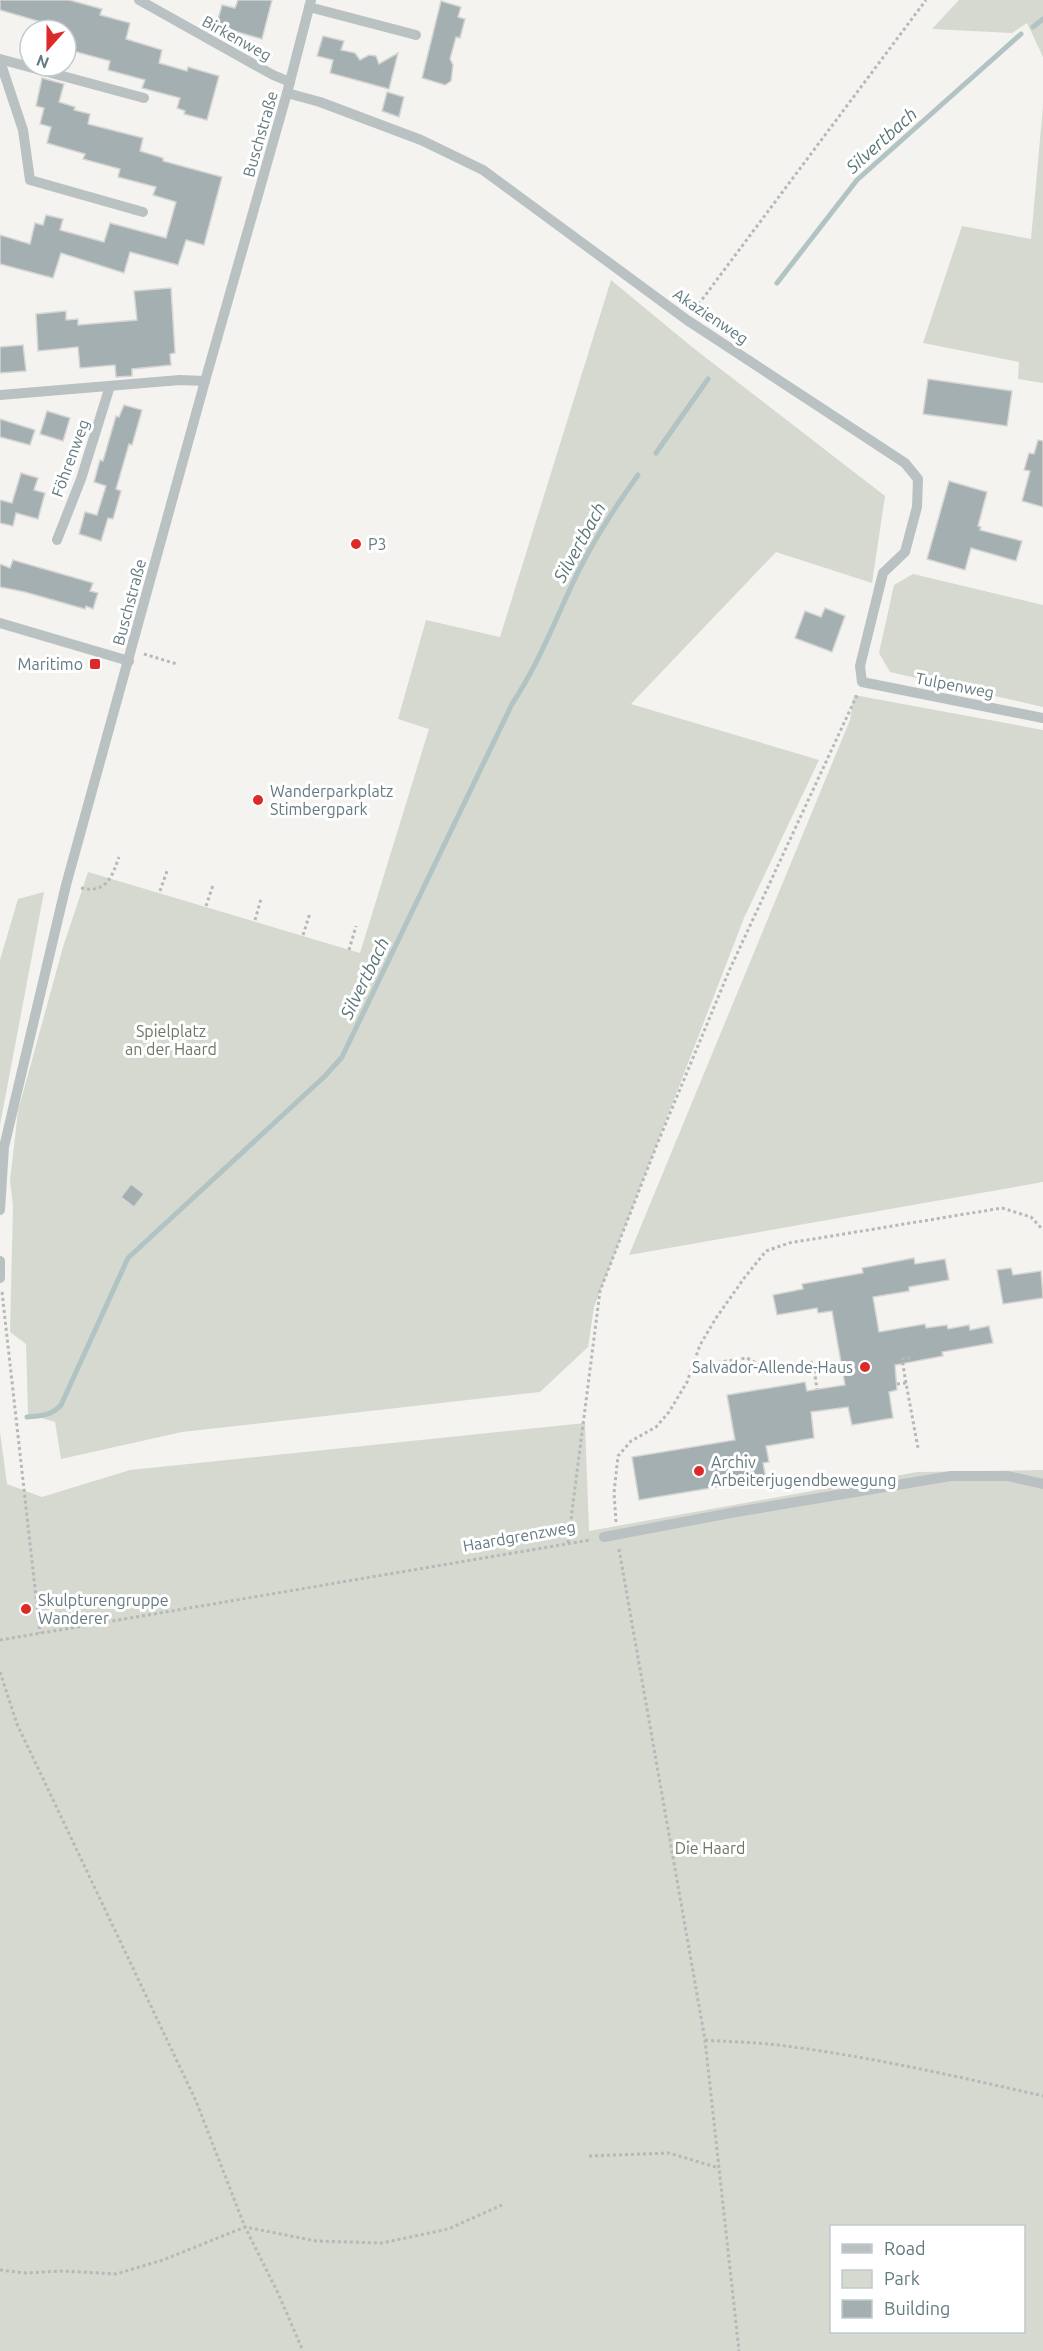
<svg xmlns="http://www.w3.org/2000/svg" width="1043" height="2351" font-family="Ubuntu,sans-serif">
  <style>
    .green { fill: #d5d9d0; fill-rule: evenodd }
    .lines { fill: none; stroke-linecap: round; stroke-linejoin: round }
    .stream { stroke: #b2c3c4; stroke-width: 5 }
    .building { fill: #a4afb1; stroke: #d5d5d3; stroke-width: 1.5 }
    .path { stroke: #b5b9ba; stroke-width: 3; stroke-dasharray: 3 3; stroke-linecap: butt }
    .minor { stroke: #bac1c2; stroke-width: 10 }
    .poi-dot { fill: #dc2a29; stroke: #fff; stroke-width: 2 }
    .labels { text-anchor: middle; dominant-baseline: central; stroke-width: 6; stroke-linejoin: round; paint-order: stroke }
    .street-label { font-size: 16px; fill: #647a80; stroke: #fff }
    .poi-label { font-size: 16px; fill: #647a80; stroke: #fff; text-anchor: start }
    .park-label { font-size: 16px; fill: #6c7863; stroke: #fff }
    .water-label { font-size: 18px; font-style: italic; fill: #5b7677; stroke: #fff }
  </style>
  <rect width="100%" height="100%" fill="#f4f3f0"/>
  <g class="green">
    <polygon points="959,0 1043,0 1043,57 1027,23 1012,33 932,29"/>
    <polygon points="1043,106 1043,383 1018,379 1019,362 923,343 962,226 1031,239"/>
    <polygon points="611,280 692,347 885,496 872,583 776,552 631,704 819,760 744,918 594,1307 588,1347 540,1392 182,1432 61,1459 55,1422 28,1414 26,1344 10,1332 13,1206 10,1181 18,1111 63,947 88,872 360,953 429,729 398,719 426,620 500,637"/>
    <polygon points="913,574 1043,605 1043,707 890,672 879,653 894,585"/>
    <polygon points="854,695 1043,730 1043,1182 629,1255 850,720"/>
    <polygon points="44,892 0,1125 0,960 18,899"/>
    <path d="M585,1423L589,1531L917,1472L1043,1470V2351H0V1432L7,1484L42,1497L130,1470ZM832,2226H1024V2332H832Z"/>
  </g>
  <g class="lines">
    <g class="stream">
      <polyline points="1033,27 1043,19"/>
      <polyline points="777,283 857,180 1021,34"/>
      <polyline points="656,453 708,379"/>
      <path d="M27,1417C41,1416 51,1416 61,1405L128,1258L325,1076L342,1057L512,704C536,668 552,628 570,589C588,549 612,511 638,475"/>
    </g>
  </g>
  <g class="building">
    <polygon points="0,0 69,0 102,9 100,15 130,23 126,39 162,50 159,63 187,71 188,67 219,76 207,120 184,114 185,111 177,108 180,98 142,88 145,80 108,70 110,61 73,51 75,41 66,38 66,30 39,30 41,22 0,10"/>
    <polygon points="238,0 272,0 262,39 216,26 222,5 235,8"/>
    <polygon points="441,1 461,7 458,17 465,19 460,38 456,37 450,59 453,65 451,81 445,85 422,78"/>
    <polygon points="323,36 344,41 341,50 355,53 360,60 369,55 376,56 379,64 398,53 389,89 330,73 333,60 317,56"/>
    <polygon points="42,78 64,84 59,102 75,107 74,110 90,114 88,124 143,138 140,151 163,158 163,161 222,177 204,245 186,240 178,265 130,252 124,273 61,253 53,278 0,264 0,235 30,244 35,223 43,225 46,215 63,219 60,230 104,242 110,223 166,238 176,202 153,195 156,187 118,177 120,169 83,159 85,154 47,143 51,127 40,124 44,108 36,106"/>
    <polygon points="387,92 404,97 399,117 382,111"/>
    <polygon points="171,288 175,353 170,354 171,365 132,369 132,376 116,377 115,365 80,368 78,347 38,351 36,314 66,311 66,320 78,319 78,325 137,320 134,291"/>
    <polygon points="23,345 26,371 0,373 0,347"/>
    <polygon points="928,379 1012,391 1007,426 923,414"/>
    <polygon points="124,405 142,410 132,445 129,444 116,489 121,491 113,519 108,518 101,541 79,534 85,512 97,515 106,486 94,482 100,460 103,461 116,416 119,417"/>
    <polygon points="47,411 70,418 63,441 40,434"/>
    <polygon points="0,419 35,430 30,445 0,437"/>
    <polygon points="1038,440 1043,441 1043,507 1022,501 1030,471 1024,470 1029,453 1034,454"/>
    <polygon points="21,473 38,478 34,490 45,493 38,519 16,513 13,526 0,523 0,500 12,503"/>
    <polygon points="949,481 987,492 978,526 981,527 980,530 1022,541 1016,561 971,548 965,570 927,559"/>
    <polygon points="13,560 93,583 90,591 98,593 93,609 86,606 85,609 25,592 0,587 0,564 10,568"/>
    <polygon points="825,608 845,616 832,652 795,638 805,611 821,617"/>
    <polygon points="131,1184 144,1194 134,1207 121,1197"/>
    <polygon points="914,1258 915,1264 945,1259 949,1280 909,1287 909,1291 873,1297 879,1332 925,1324 926,1328 947,1325 948,1329 969,1325 970,1330 989,1326 993,1343 942,1352 943,1356 895,1365 897,1390 889,1392 893,1418 852,1425 848,1407 811,1412 814,1438 766,1446 769,1462 763,1463 766,1479 639,1500 632,1457 735,1440 727,1395 805,1382 807,1391 845,1385 832,1311 818,1313 817,1308 777,1315 773,1295 803,1289 802,1284 863,1273 862,1268"/>
    <polygon points="1011,1268 1013,1275 1041,1271 1043,1298 1003,1304 997,1270"/>
  </g>
  <g class="lines">
    <g class="path">
      <polyline points="695,309 926,0"/>
      <polyline points="144,654 177,664"/>
      <path d="M81,888C106,894 112,877 119,857"/>
      <polyline points="160,891 167,871"/>
      <polyline points="206,906 213,885"/>
      <polyline points="255,920 261,899"/>
      <polyline points="303,935 310,913"/>
      <polyline points="349,950 356,926"/>
      <polyline points="2,1292 40,1633"/>
      <polyline points="694,1366 747,1358 769,1370 813,1362 817,1389"/>
      <polyline points="906,1383 902,1359 910,1358"/>
      <polyline points="897,1384 906,1383 918,1448"/>
      <polyline points="616,1522 614,1493 618,1456 631,1441 656,1427 669,1412 687,1382 700,1345 716,1318 745,1277 766,1251 789,1243 1002,1208 1031,1217 1043,1230"/>
      <polyline points="568,1543 600,1291 656,1147 729,971 857,695"/>
      <polyline points="619,1549 705,2040 739,2351"/>
      <polyline points="0,1640 590,1540"/>
      <polyline points="0,1672 17,1724 196,2101 245,2227 278,2293 303,2351"/>
      <path d="M705,2040C730,2042 754,2042 778,2045C867,2056 956,2076 1043,2096"/>
      <polyline points="589,2156 669,2153 719,2168"/>
      <polyline points="0,2270 25,2273 63,2271 116,2274 163,2260 245,2227 316,2241 382,2243 448,2229 502,2205"/>
    </g>
    <g class="minor">
      <polyline points="139,0 273,75 290,82"/>
      <polyline points="309,7 416,35"/>
      <polyline points="0,59 144,98"/>
      <polyline points="0,61 23,130 30,180 143,212"/>
      <polyline points="287,93 320,102 421,140 483,170 687,320 905,463 918,479 917,507 905,552 883,573 860,666 862,682 1043,718"/>
      <polyline points="0,395 180,380 205,381"/>
      <polyline points="57,540 81,479 110,386"/>
      <polyline points="0,623 129,661"/>
      <polyline points="0,1210 4,1147 66,885 205,381 287,93 311,0"/>
      <polyline points="0,1261 0,1278"/>
      <polyline points="604,1537 736,1512 951,1476 1008,1476 1043,1484"/>
    </g>
  </g>
  <g class="poi-dot">
    <circle cx="356" cy="544" r="6"/>
    <rect x="89" y="658" width="12" height="12" rx="3"/>
    <circle cx="258" cy="800" r="6"/>
    <circle cx="865" cy="1367" r="6"/>
    <circle cx="699" cy="1471" r="6"/>
    <circle cx="26" cy="1609" r="6"/>
  </g>
  <g class="labels">
    <g class="street-label">
      <text transform="translate(237 38) rotate(29)">Birkenweg</text>
      <text transform="translate(260 134) rotate(-74)">Buschstraße</text>
      <text transform="translate(711 316) rotate(34)">Akazienweg</text>
      <text transform="translate(70 458) rotate(-70)">Föhrenweg</text>
      <text transform="translate(129 602) rotate(-75)">Buschstraße</text>
      <text transform="translate(955 685) rotate(11)">Tulpenweg</text>
      <text transform="translate(519 1536) rotate(-10)">Haardgrenzweg</text>
    </g>
    <g class="poi-label">
      <text x="368" y="544">P3</text>
      <text x="83" y="664" text-anchor="end">Maritimo</text>
      <text x="270" y="791">Wanderparkplatz<tspan x="270" dy="18">Stimbergpark</tspan></text>
      <text x="853" y="1367" text-anchor="end">Salvador-Allende-Haus</text>
      <text x="711" y="1462">Archiv<tspan x="711" dy="18">Arbeiterjugendbewegung</tspan></text>
      <text x="38" y="1600">Skulpturengruppe<tspan x="38" dy="18">Wanderer</tspan></text>
    </g>
    <g class="park-label">
      <text x="171" y="1031">Spielplatz<tspan x="171" dy="18">an der Haard</tspan></text>
      <text x="710" y="1848">Die Haard</text>
    </g>
    <g class="water-label">
      <text transform="translate(881 140) rotate(-42)">Silvertbach</text>
      <text transform="translate(579 542) rotate(-61)">Silvertbach</text>
      <text transform="translate(364 978) rotate(-64)">Silvertbach</text>
    </g>
  </g>
  <rect x="830" y="2225" width="195" height="108" fill="#ffffff" stroke="#c1cacc" stroke-width="1.5"/>
  <rect x="842" y="2244" width="30" height="9" fill="#bac1c2" stroke="#c1cacc" stroke-width="1.5"/>
  <text x="884" y="2255" font-size="18" fill="#647a80">Road</text>
  <rect x="842" y="2270" width="30" height="18" fill="#d5d9d0" stroke="#c1cacc" stroke-width="1.5"/>
  <text x="884" y="2285" font-size="18" fill="#647a80">Park</text>
  <rect x="842" y="2300" width="30" height="18" fill="#a4afb1" stroke="#c1cacc" stroke-width="1.5"/>
  <text x="884" y="2315" font-size="18" fill="#647a80">Building</text>
  <g transform="translate(48 48) rotate(201)"><circle r="28" fill="#ffffff" stroke="#c1cacc" stroke-width="1.5"/>
  <path d="M0-4.5L10 22L0 15L-10 22Z" fill="#dc2a29"/>
  <text y="-9" font-size="16" font-weight="bold" text-anchor="middle" fill="#647a80">N</text>
  </g>
</svg>
